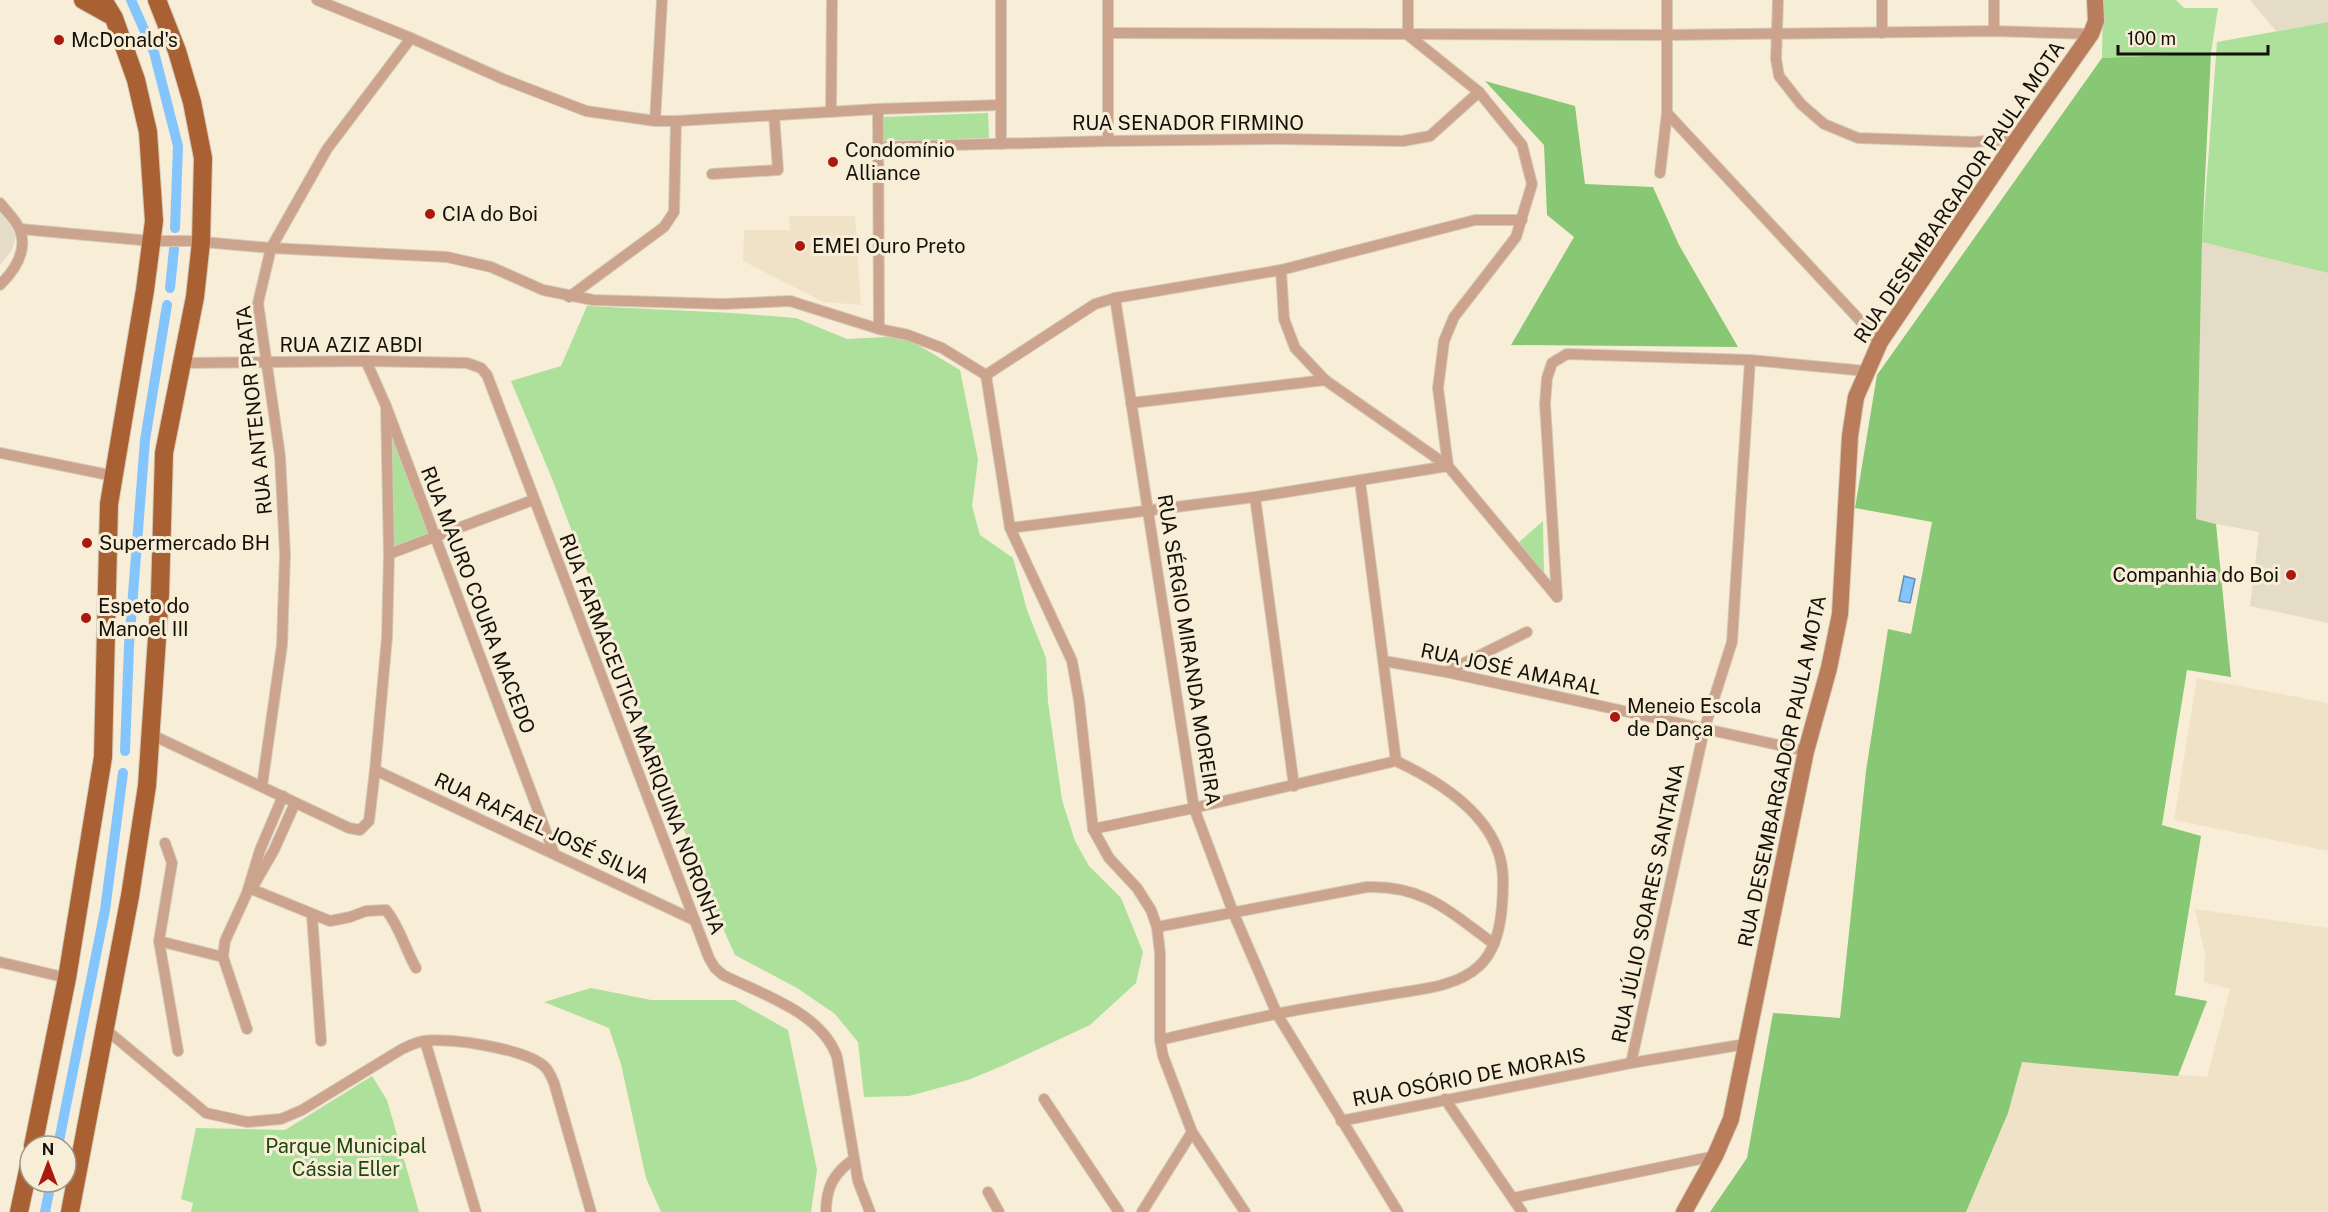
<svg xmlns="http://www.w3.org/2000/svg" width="2328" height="1212" font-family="'Public Sans',sans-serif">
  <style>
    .commercial { fill: #e5dcc7 }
    .built { fill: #f0e2c6 }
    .green { fill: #ace09b }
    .forest { fill: #88c774 }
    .water { fill: #84c5fd; stroke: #628fb4; stroke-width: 1.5 }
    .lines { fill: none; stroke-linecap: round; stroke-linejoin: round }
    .canal { stroke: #84c5fd; stroke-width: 10 }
    .street-casing { stroke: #d4cbb7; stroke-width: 12 }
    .secondary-casing { stroke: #d4cbb7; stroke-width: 18 }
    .primary-casing { stroke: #d4cbb7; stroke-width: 20 }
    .street { stroke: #cca38c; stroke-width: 10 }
    .secondary { stroke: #b97d5b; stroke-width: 16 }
    .primary { stroke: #a96134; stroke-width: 18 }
    .poi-dot { fill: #aa190e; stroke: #f8eed8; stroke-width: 2 }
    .labels { text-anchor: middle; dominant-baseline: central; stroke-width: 6; stroke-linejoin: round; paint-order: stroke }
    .poi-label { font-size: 20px; fill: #141109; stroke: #f8eed8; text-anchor: start }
    .street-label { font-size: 20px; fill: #141109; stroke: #f8eed8 }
    .park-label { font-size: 20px; fill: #1e470e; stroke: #f8eed8 }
  </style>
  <rect width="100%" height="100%" fill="#f8eed8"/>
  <g class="commercial">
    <polygon points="2250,0 2328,0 2328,22 2276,31"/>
    <polygon points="0,213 17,233 12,250 0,265"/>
    <polygon points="2202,242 2328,273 2328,623 2250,606 2259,532 2196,520"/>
  </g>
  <g class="built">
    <polygon points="789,216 855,216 861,305 823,302 743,261 744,230 790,230"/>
    <polygon points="2197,678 2328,703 2328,851 2174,820"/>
    <polygon points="2195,909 2328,928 2328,1212 1966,1212 2008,1113 2022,1062 2207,1077 2230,989 2204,982 2205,954"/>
  </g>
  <g class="green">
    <polygon points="2103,0 2176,0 2184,8 2218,8 2211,53 2102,58"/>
    <polygon points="2328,22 2328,273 2202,242 2217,42"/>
    <polygon points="988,113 989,138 882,141 881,117"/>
    <polygon points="587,306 733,313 796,318 847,339 903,336 960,370 978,460 972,506 980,535 1013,558 1027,610 1046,658 1048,702 1062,800 1075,841 1089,866 1121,898 1143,952 1136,983 1090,1025 1002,1066 968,1080 909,1096 864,1097 858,1042 835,1014 797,988 735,955 712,904 553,481 511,381 561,366"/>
    <polygon points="386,406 435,535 389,554"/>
    <polygon points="1543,521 1544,576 1518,543"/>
    <polygon points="591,988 651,1000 735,1000 788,1030 817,1170 811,1212 661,1212 646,1178 621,1064 609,1028 544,1002"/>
    <polygon points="372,1076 387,1100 419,1212 191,1212 193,1203 181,1199 196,1128 285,1130"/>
  </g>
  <g class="forest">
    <polygon points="2211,53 2202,242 2196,519 2216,524 2231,677 2187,670 2162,825 2201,836 2175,995 2207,1001 2178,1076 2022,1062 2008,1113 1966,1212 1710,1212 1747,1158 1773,1013 1840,1018 1866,771 1888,629 1911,634 1932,522 1855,508 1877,375 2102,58"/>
    <polygon points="1485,81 1575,106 1585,184 1653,187 1679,245 1738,347 1511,345 1574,237 1547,215 1544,145"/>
  </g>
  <polygon class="water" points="1904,576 1915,579 1910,603 1899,601"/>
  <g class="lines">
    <g class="canal">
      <polyline points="131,0 154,52 178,146 175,228"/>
      <polyline points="170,288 174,249"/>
      <polyline points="125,751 129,646 145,440 167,305"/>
      <polyline points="58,1146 105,910 123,773"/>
      <polyline points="45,1212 51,1182"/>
    </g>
    <g class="street-casing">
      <g id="street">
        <polyline points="317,0 411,38 503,79 586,111 655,121 676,121 878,109 1000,105"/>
        <polyline points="1108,0 1108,141"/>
        <polyline points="1667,0 1667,113 1880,342"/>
        <polyline points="1778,0 1776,59 1779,76 1801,104 1824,124 1858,138 1972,142 2017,139"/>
        <polyline points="1994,0 1994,31"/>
        <polyline points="1108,33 1667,35 1994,31 2091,34"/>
        <polyline points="1882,33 1882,0"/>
        <polyline points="878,109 879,329"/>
        <polyline points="831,112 832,0"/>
        <polyline points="655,121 662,0"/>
        <polyline points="1001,144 1001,0"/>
        <polyline points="879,147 1108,141 1280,139 1403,141 1430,136 1479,92"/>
        <polyline points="1660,173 1667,113"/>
        <polyline points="712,174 778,170 774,115"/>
        <path d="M0,203C6,211 17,221 20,230C28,251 14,271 0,285"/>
        <polyline points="20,229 151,241 192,241 271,248 447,257 491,267 543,290 593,300 723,304 790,301 879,329 908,335 942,348 986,375"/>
        <polyline points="1281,270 1284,319 1295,348 1325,380 1448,466 1557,597"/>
        <polyline points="569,297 664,227 674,212 676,121"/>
        <polyline points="1115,298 1194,808 1233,912 1277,1014 1398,1212"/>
        <polyline points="366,361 386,406 554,853"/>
        <path d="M183,363L366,361L467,363L481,368L487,375L709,958L715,968L723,975C763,995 821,1012 837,1057L858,1181L870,1212"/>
        <polyline points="986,375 1010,528 1072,661 1079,700 1093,829 1109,858 1137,888 1151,910 1157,927 1160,953 1160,1040 1163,1056 1192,1132 1245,1212"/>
        <polyline points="986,375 1095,304 1115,298 1281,270 1475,220 1522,220"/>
        <polyline points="1131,403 1325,380"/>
        <polyline points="0,453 114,476"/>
        <polyline points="1360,481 1396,761"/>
        <polyline points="1255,497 1294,786"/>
        <polyline points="1010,528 1255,497 1448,466 1438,388 1444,341 1454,317 1516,237 1532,184 1522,145 1479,92 1408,35 1408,0"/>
        <polyline points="389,554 533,500"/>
        <polyline points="1557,597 1545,404 1547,378 1552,363 1567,354 1750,360 1866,371"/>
        <polyline points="1384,661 1446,672 1806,751"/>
        <polyline points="1446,672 1527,632"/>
        <polyline points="150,734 349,828 360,830 369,821 375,770 387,637 389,554 386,406"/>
        <polyline points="375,770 694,920"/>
        <polyline points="262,786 282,645 285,554 280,456 258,303 271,248 327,149 411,38"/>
        <path d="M1093,829L1194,808L1396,761C1443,783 1503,821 1503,880C1503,908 1501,946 1479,966C1455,989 1411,990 1380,996C1345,1002 1310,1007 1276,1014C1237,1022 1199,1031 1160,1040"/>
        <polyline points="165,843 172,863 159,941 178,1051"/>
        <polyline points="255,883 274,850 295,803"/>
        <path d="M249,888L330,921L350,917L366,911L386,910C400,927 405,949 416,968"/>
        <polyline points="312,915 321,1041"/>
        <path d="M1157,927L1367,887C1424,885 1450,912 1494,944"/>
        <polyline points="159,941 223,957"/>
        <polyline points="0,962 67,978"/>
        <path d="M104,1028L206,1113L247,1122L281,1119L302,1110L402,1049C409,1046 416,1042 424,1041C449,1037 527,1049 545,1067C549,1071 552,1078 554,1083L591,1212"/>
        <polyline points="247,1029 223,957 225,941 247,893 260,850 283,796"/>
        <polyline points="425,1041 476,1212"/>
        <polyline points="1631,1063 1704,730 1732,642 1750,360"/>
        <polyline points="1044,1099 1119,1212"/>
        <polyline points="1445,1099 1522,1212"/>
        <polyline points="1341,1121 1631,1063 1746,1044"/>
        <polyline points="988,1192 999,1212"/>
        <polyline points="1513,1198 1715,1156"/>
        <path d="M826,1212C826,1187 834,1173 854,1159"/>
        <polyline points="1142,1212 1192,1132"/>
      </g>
    </g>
    <g class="secondary-casing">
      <polyline id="secondary" points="1684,1212 1715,1156 1731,1119 1806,751 1829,668 1840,614 1850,436 1856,397 1880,342 2017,139 2091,34 2096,21 2095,0"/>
    </g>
    <g class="primary-casing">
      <g id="primary">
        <polyline points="83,0 110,15"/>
        <polyline points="33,1146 67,978 103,757 109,504 145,290 154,221 148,132 136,80 114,18 103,0"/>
        <polyline points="19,1212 30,1161"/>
        <polyline points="70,1212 130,896 147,786 160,594 164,453 195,297 201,242 203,158 192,102 177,51 157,0"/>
      </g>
    </g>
    <use href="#street" class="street"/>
    <use href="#secondary" class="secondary"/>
    <use href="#primary" class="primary"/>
  </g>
  <g class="poi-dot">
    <circle cx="59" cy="40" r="6"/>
    <circle cx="833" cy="162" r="6"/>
    <circle cx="430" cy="214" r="6"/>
    <circle cx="800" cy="246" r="6"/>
    <circle cx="87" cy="543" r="6"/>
    <circle cx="2291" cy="575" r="6"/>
    <circle cx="86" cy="618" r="6"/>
    <circle cx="1615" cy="717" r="6"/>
  </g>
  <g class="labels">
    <g class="poi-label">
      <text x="71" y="40">McDonald's</text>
      <text x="845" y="150">Condomínio<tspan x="845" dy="23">Alliance</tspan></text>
      <text x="442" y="214">CIA do Boi</text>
      <text x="812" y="246">EMEI Ouro Preto</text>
      <text x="99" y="543">Supermercado BH</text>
      <text x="2279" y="575" text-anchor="end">Companhia do Boi</text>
      <text x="98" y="606">Espeto do<tspan x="98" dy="23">Manoel III</tspan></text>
      <text x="1627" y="706">Meneio Escola<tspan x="1627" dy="23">de Dança</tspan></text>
    </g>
    <g class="street-label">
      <text x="1188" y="123">RUA SENADOR FIRMINO</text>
      <text transform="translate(1959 192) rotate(-56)">RUA DESEMBARGADOR PAULA MOTA</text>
      <text x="351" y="345">RUA AZIZ ABDI</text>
      <text transform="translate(254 410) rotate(-96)">RUA ANTENOR PRATA</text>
      <text transform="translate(478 600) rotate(69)">RUA MAURO COURA MACEDO</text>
      <text transform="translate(1189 650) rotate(81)">RUA SÉRGIO MIRANDA MOREIRA</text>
      <text transform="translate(1511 669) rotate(12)">RUA JOSÉ AMARAL</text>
      <text transform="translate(642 734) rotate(69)">RUA FARMACEUTICA MARIQUINA NORONHA</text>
      <text transform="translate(1782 771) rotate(-78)">RUA DESEMBARGADOR PAULA MOTA</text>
      <text transform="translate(542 828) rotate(25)">RUA RAFAEL JOSÉ SILVA</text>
      <text transform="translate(1648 903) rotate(-78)">RUA JÚLIO SOARES SANTANA</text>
      <text transform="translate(1469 1077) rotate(-11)">RUA OSÓRIO DE MORAIS</text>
    </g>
    <g class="park-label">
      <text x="346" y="1146">Parque Municipal<tspan x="346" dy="23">Cássia Eller</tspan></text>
    </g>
  </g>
  <g transform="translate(48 1164)"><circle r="28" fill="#f8eed8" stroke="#9d9685" stroke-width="1.5"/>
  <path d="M0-4.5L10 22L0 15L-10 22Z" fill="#aa190e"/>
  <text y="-9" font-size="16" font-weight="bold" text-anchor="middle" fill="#141109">N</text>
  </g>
  <path d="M2118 45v9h150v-9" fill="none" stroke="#141109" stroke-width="3"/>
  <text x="2127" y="45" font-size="18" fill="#141109" stroke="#f8eed8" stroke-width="4.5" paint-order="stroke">100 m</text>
</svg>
